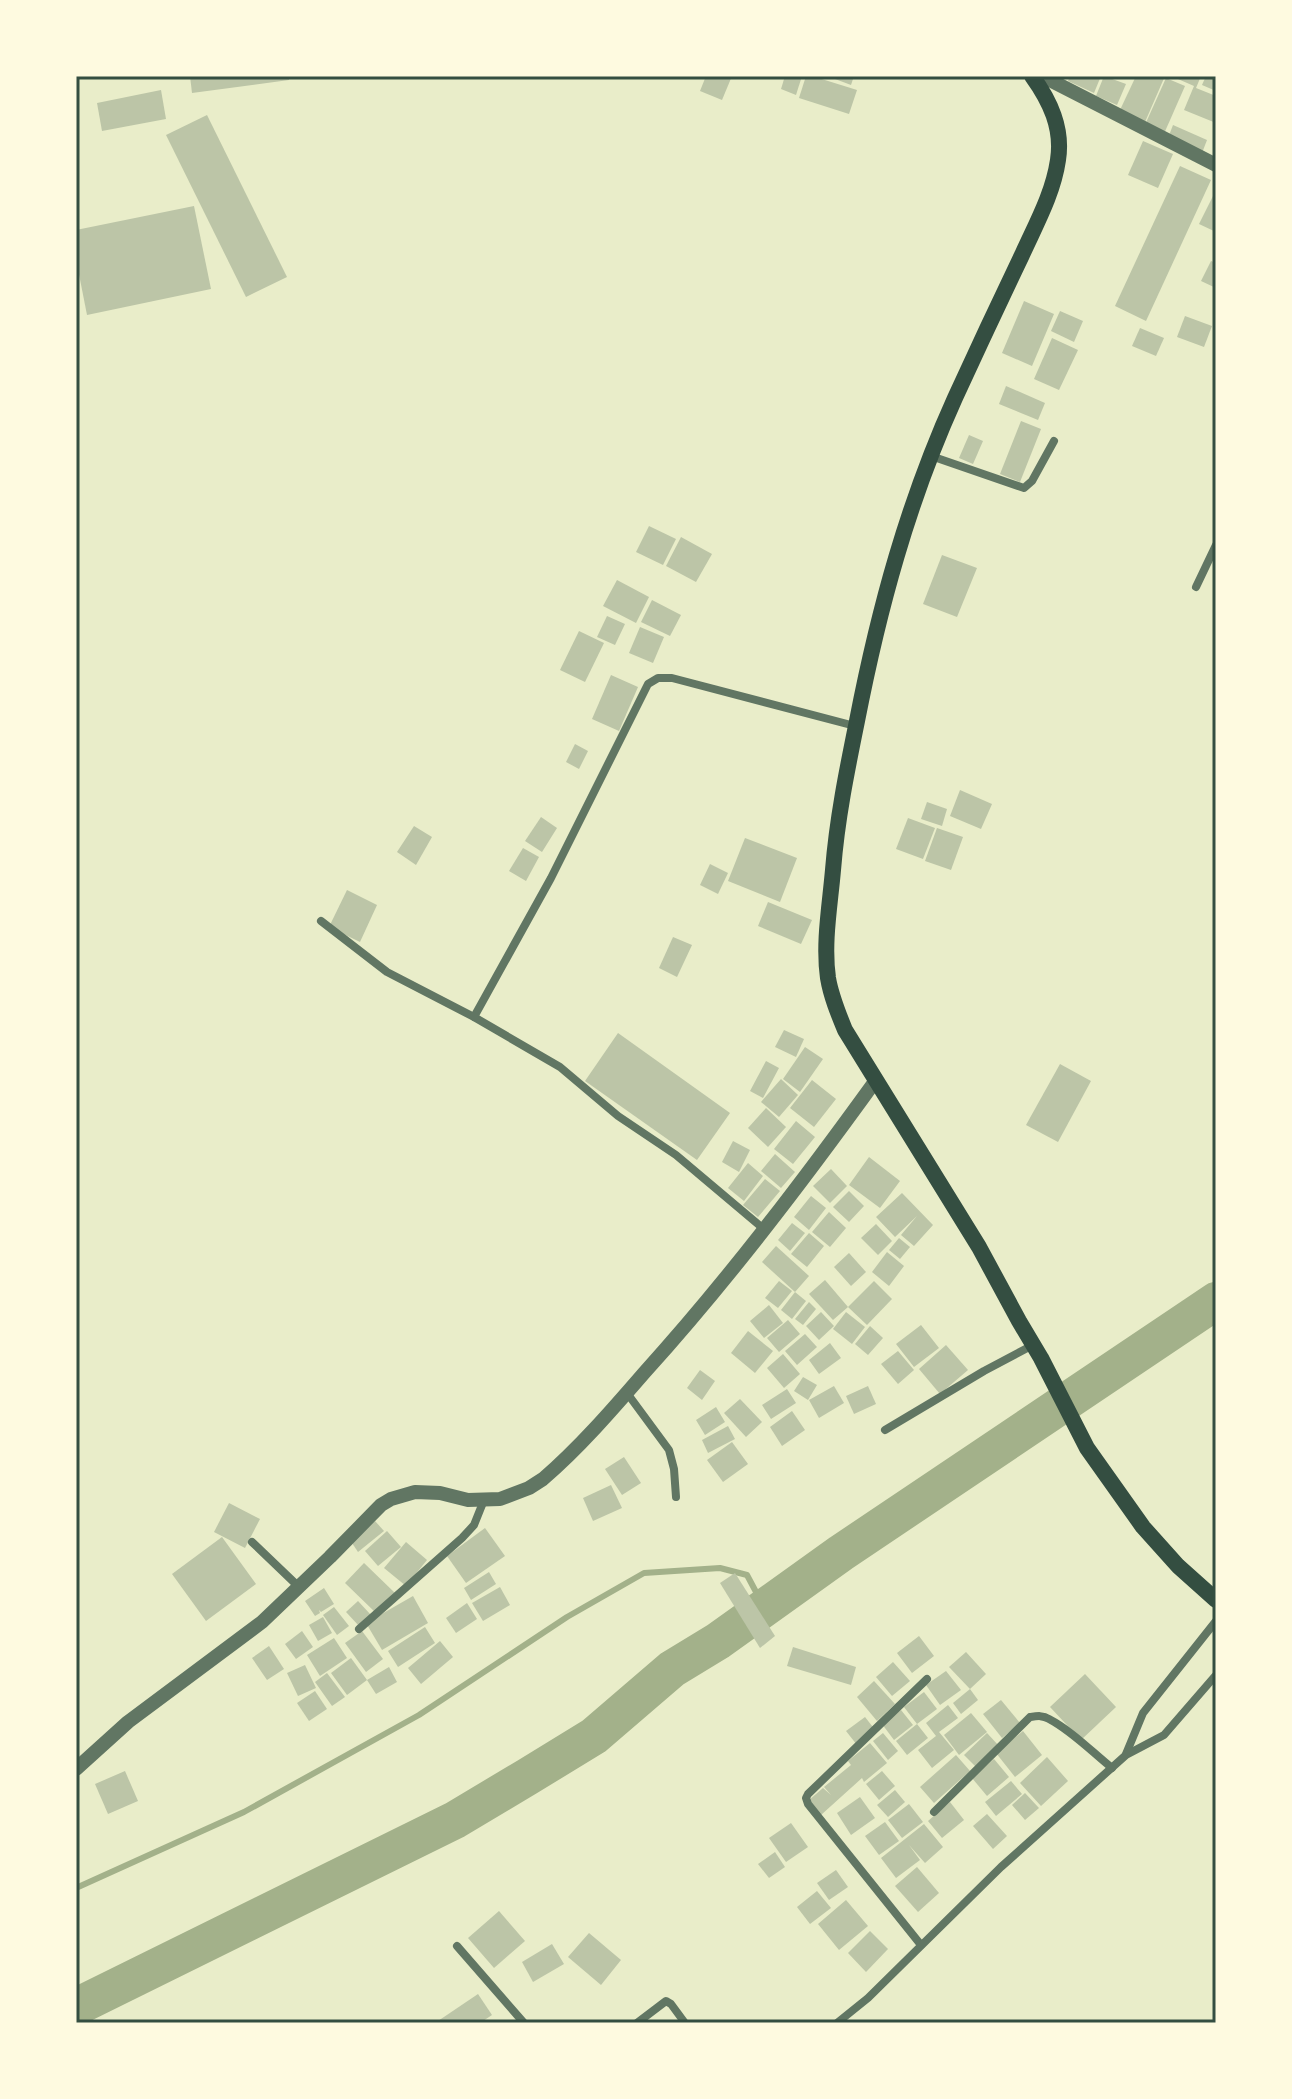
<svg xmlns="http://www.w3.org/2000/svg" width="1292" height="2099" font-family="'Varela Round',sans-serif">
  <style>
    .lines { fill: none; stroke-linecap: round; stroke-linejoin: round }
    .stream { stroke: #a3b18a; stroke-width: 6 }
    .river { stroke: #a3b18a; stroke-width: 38 }
    .building { fill: #bcc5a7 }
    .minor { stroke: #617663; stroke-width: 8 }
    .tertiary { stroke: #617663; stroke-width: 14 }
    .primary { stroke: #344e41; stroke-width: 16 }
    .neatline { fill: none; stroke: #344e41; stroke-width: 3 }
  </style>
  <rect width="100%" height="100%" fill="#e9edc9"/>
  <g class="lines">
    <polyline class="stream" points="76,1888 244,1812 419,1715 567,1617 644,1573 720,1568 747,1575 764,1607"/>
    <polyline class="river" points="76,2007 455,1820 527,1777 594,1736 672,1669 718,1641 841,1553 1216,1301"/>
  </g>
  <g class="building">
    <polygon points="190,76 289,76 289,80 192,93"/>
    <polygon points="706,76 732,76 722,100 700,91"/>
    <polygon points="785,76 802,76 796,95 781,89"/>
    <polygon points="806,76 812,76 857,90 849,114 799,98"/>
    <polygon points="827,76 854,76 851,85"/>
    <polygon points="1070,76 1101,76 1094,93 1068,81"/>
    <polygon points="1104,76 1126,84 1117,105 1096,96"/>
    <polygon points="1136,76 1165,76 1145,122 1120,110"/>
    <polygon points="1171,76 1201,76 1196,88 1216,96 1216,123 1184,110 1194,86"/>
    <polygon points="1206,76 1216,76 1216,91 1202,85"/>
    <polygon points="1166,78 1185,86 1163,136 1144,127"/>
    <polygon points="161,90 166,119 102,131 97,103"/>
    <polygon points="207,115 287,277 246,297 166,135"/>
    <polygon points="1173,125 1207,140 1202,153 1168,138"/>
    <polygon points="1143,141 1173,154 1158,188 1128,175"/>
    <polygon points="1180,166 1211,180 1146,321 1115,306"/>
    <polygon points="1213,196 1216,198 1216,232 1199,224"/>
    <polygon points="194,206 211,289 87,315 76,259 76,230"/>
    <polygon points="1211,261 1216,263 1216,288 1201,281"/>
    <polygon points="1024,301 1054,314 1032,366 1002,353"/>
    <polygon points="1060,311 1083,321 1074,342 1051,331"/>
    <polygon points="1185,316 1212,326 1204,347 1177,337"/>
    <polygon points="1140,328 1164,338 1156,356 1132,346"/>
    <polygon points="1052,338 1078,350 1059,390 1034,379"/>
    <polygon points="1006,386 1045,403 1038,420 999,404"/>
    <polygon points="1021,421 1041,429 1020,482 1000,474"/>
    <polygon points="969,435 983,441 973,464 959,458"/>
    <polygon points="649,526 676,539 663,565 636,552"/>
    <polygon points="681,537 712,554 696,582 666,566"/>
    <polygon points="942,555 977,568 957,617 923,604"/>
    <polygon points="617,580 649,597 636,623 603,606"/>
    <polygon points="652,600 681,615 670,636 641,622"/>
    <polygon points="607,616 625,624 615,645 597,637"/>
    <polygon points="640,627 664,637 653,663 629,653"/>
    <polygon points="579,631 604,643 585,682 560,670"/>
    <polygon points="611,675 638,687 619,731 592,719"/>
    <polygon points="575,744 588,751 579,769 566,762"/>
    <polygon points="960,790 992,804 981,829 950,816"/>
    <polygon points="927,802 947,809 942,826 921,819"/>
    <polygon points="541,817 557,828 542,852 525,841"/>
    <polygon points="908,818 935,828 923,859 896,849"/>
    <polygon points="414,826 432,837 416,865 397,852"/>
    <polygon points="937,828 963,837 951,870 925,861"/>
    <polygon points="745,838 797,858 780,902 728,881"/>
    <polygon points="523,848 539,857 526,881 509,871"/>
    <polygon points="710,864 728,873 718,894 700,885"/>
    <polygon points="347,890 377,905 360,942 329,927"/>
    <polygon points="768,902 812,920 801,944 758,926"/>
    <polygon points="673,937 692,945 677,977 659,968"/>
    <polygon points="784,1030 804,1039 796,1057 775,1047"/>
    <polygon points="618,1033 730,1113 697,1160 585,1081"/>
    <polygon points="805,1047 823,1059 800,1092 783,1079"/>
    <polygon points="766,1061 779,1068 763,1098 750,1091"/>
    <polygon points="1060,1064 1091,1081 1058,1142 1026,1125"/>
    <polygon points="781,1079 798,1095 779,1117 761,1102"/>
    <polygon points="812,1080 836,1099 814,1127 790,1108"/>
    <polygon points="766,1108 786,1127 768,1147 748,1128"/>
    <polygon points="796,1121 815,1137 793,1164 774,1149"/>
    <polygon points="733,1141 750,1150 739,1172 722,1162"/>
    <polygon points="775,1154 795,1172 781,1188 761,1171"/>
    <polygon points="869,1157 900,1181 880,1208 849,1185"/>
    <polygon points="748,1163 763,1176 744,1201 728,1188"/>
    <polygon points="831,1169 847,1186 830,1203 813,1186"/>
    <polygon points="765,1179 780,1191 758,1217 743,1205"/>
    <polygon points="849,1191 864,1206 849,1222 833,1207"/>
    <polygon points="902,1193 933,1225 914,1246 901,1235 917,1216 895,1237 876,1217"/>
    <polygon points="811,1196 826,1208 809,1230 794,1217"/>
    <polygon points="829,1212 846,1228 830,1247 812,1232"/>
    <polygon points="792,1223 805,1233 790,1251 778,1240"/>
    <polygon points="876,1224 892,1241 878,1255 861,1238"/>
    <polygon points="809,1233 824,1246 807,1267 791,1254"/>
    <polygon points="899,1238 910,1247 900,1259 889,1250"/>
    <polygon points="776,1246 809,1276 795,1292 762,1262"/>
    <polygon points="887,1252 904,1266 889,1286 872,1272"/>
    <polygon points="849,1253 866,1272 851,1286 834,1267"/>
    <polygon points="825,1280 848,1307 833,1320 809,1294"/>
    <polygon points="779,1281 792,1291 778,1308 765,1298"/>
    <polygon points="874,1281 892,1299 867,1325 848,1307"/>
    <polygon points="795,1292 806,1301 792,1319 781,1310"/>
    <polygon points="809,1302 816,1309 803,1325 795,1319"/>
    <polygon points="769,1305 783,1323 764,1338 750,1321"/>
    <polygon points="821,1312 834,1326 819,1340 806,1326"/>
    <polygon points="846,1312 865,1327 852,1344 833,1329"/>
    <polygon points="788,1320 800,1334 779,1352 767,1338"/>
    <polygon points="921,1325 939,1348 914,1367 896,1344"/>
    <polygon points="870,1326 883,1338 868,1355 855,1344"/>
    <polygon points="748,1331 773,1351 755,1373 731,1353"/>
    <polygon points="805,1334 817,1347 797,1365 785,1351"/>
    <polygon points="830,1343 841,1358 819,1374 809,1360"/>
    <polygon points="946,1345 968,1370 940,1394 919,1369"/>
    <polygon points="898,1351 914,1370 898,1384 881,1364"/>
    <polygon points="783,1354 800,1374 784,1388 767,1368"/>
    <polygon points="700,1370 715,1381 702,1400 687,1388"/>
    <polygon points="803,1377 817,1385 808,1400 794,1391"/>
    <polygon points="834,1386 844,1403 819,1418 809,1400"/>
    <polygon points="868,1386 876,1404 854,1414 846,1396"/>
    <polygon points="787,1389 796,1403 771,1419 762,1405"/>
    <polygon points="740,1399 762,1422 746,1437 724,1413"/>
    <polygon points="716,1407 725,1422 705,1435 696,1420"/>
    <polygon points="792,1411 805,1430 782,1446 770,1427"/>
    <polygon points="728,1426 735,1439 708,1453 702,1440"/>
    <polygon points="732,1442 748,1464 723,1482 707,1460"/>
    <polygon points="624,1457 641,1483 622,1495 605,1469"/>
    <polygon points="611,1485 622,1508 593,1521 583,1498"/>
    <polygon points="229,1503 260,1519 245,1548 214,1532"/>
    <polygon points="375,1521 384,1531 358,1552 350,1540"/>
    <polygon points="485,1528 505,1556 466,1583 447,1556"/>
    <polygon points="387,1531 401,1547 378,1566 365,1551"/>
    <polygon points="222,1537 256,1584 206,1621 172,1574"/>
    <polygon points="406,1542 427,1560 406,1586 384,1568"/>
    <polygon points="364,1563 395,1593 376,1613 345,1583"/>
    <polygon points="489,1572 496,1584 471,1600 464,1588"/>
    <polygon points="735,1573 775,1636 760,1648 720,1583"/>
    <polygon points="500,1587 510,1605 483,1621 472,1603"/>
    <polygon points="324,1588 334,1604 321,1612 319,1610 320,1613 315,1616 305,1601"/>
    <polygon points="413,1596 428,1623 382,1650 366,1623"/>
    <polygon points="358,1601 371,1615 359,1626 346,1612"/>
    <polygon points="467,1603 477,1619 456,1633 446,1618"/>
    <polygon points="334,1607 349,1626 337,1635 323,1615"/>
    <polygon points="323,1617 332,1633 318,1641 309,1625"/>
    <polygon points="425,1627 435,1643 398,1667 388,1651"/>
    <polygon points="302,1631 313,1647 296,1659 285,1644"/>
    <polygon points="362,1631 383,1659 366,1672 345,1643"/>
    <polygon points="919,1636 934,1656 912,1673 897,1653"/>
    <polygon points="334,1638 347,1658 320,1676 307,1655"/>
    <polygon points="440,1641 453,1657 421,1684 408,1668"/>
    <polygon points="269,1646 284,1669 267,1680 252,1658"/>
    <polygon points="793,1647 856,1667 851,1685 787,1666"/>
    <polygon points="966,1652 986,1674 970,1689 949,1667"/>
    <polygon points="351,1658 367,1680 347,1695 331,1673"/>
    <polygon points="893,1662 910,1681 892,1696 876,1677"/>
    <polygon points="305,1665 316,1688 298,1696 287,1673"/>
    <polygon points="389,1667 397,1682 376,1694 367,1680"/>
    <polygon points="946,1671 961,1690 940,1705 926,1685"/>
    <polygon points="327,1673 345,1697 332,1706 315,1682"/>
    <polygon points="1085,1674 1116,1707 1081,1740 1050,1707"/>
    <polygon points="874,1681 895,1704 877,1721 857,1697"/>
    <polygon points="970,1689 978,1700 961,1714 953,1703"/>
    <polygon points="315,1691 327,1709 309,1721 297,1703"/>
    <polygon points="924,1692 937,1709 917,1724 904,1707"/>
    <polygon points="1001,1700 1020,1723 1002,1738 983,1714"/>
    <polygon points="948,1705 958,1718 939,1732 954,1750 932,1768 918,1750 936,1736 926,1723"/>
    <polygon points="901,1710 913,1725 894,1740 882,1724"/>
    <polygon points="971,1713 987,1732 959,1755 944,1735"/>
    <polygon points="865,1717 876,1731 857,1745 846,1731"/>
    <polygon points="917,1724 928,1738 907,1755 896,1741"/>
    <polygon points="1023,1731 1042,1755 1015,1777 996,1753"/>
    <polygon points="883,1733 898,1751 888,1760 873,1741"/>
    <polygon points="987,1733 999,1746 976,1767 964,1755"/>
    <polygon points="870,1743 887,1763 864,1782 862,1778 821,1815 809,1800 823,1788 831,1795 824,1787 851,1765 848,1761"/>
    <polygon points="956,1755 970,1771 934,1803 920,1787"/>
    <polygon points="1047,1757 1068,1781 1041,1806 1020,1783"/>
    <polygon points="994,1759 1009,1777 987,1796 972,1778"/>
    <polygon points="125,1771 138,1801 108,1814 95,1784"/>
    <polygon points="882,1771 895,1786 879,1800 866,1784"/>
    <polygon points="1011,1781 1022,1794 996,1816 985,1802"/>
    <polygon points="895,1790 905,1802 888,1817 877,1805"/>
    <polygon points="1025,1793 1039,1808 1025,1820 1012,1805"/>
    <polygon points="860,1797 875,1818 851,1835 837,1813"/>
    <polygon points="950,1802 964,1820 942,1838 928,1821"/>
    <polygon points="909,1804 923,1822 902,1838 888,1820"/>
    <polygon points="987,1814 1007,1836 993,1849 973,1826"/>
    <polygon points="885,1822 899,1841 879,1855 865,1836"/>
    <polygon points="791,1823 808,1847 786,1862 769,1838"/>
    <polygon points="924,1824 943,1847 925,1863 909,1845 920,1860 896,1878 881,1858"/>
    <polygon points="775,1852 785,1867 769,1878 758,1864"/>
    <polygon points="917,1867 939,1893 918,1912 895,1886"/>
    <polygon points="836,1870 848,1887 829,1900 817,1883"/>
    <polygon points="817,1891 831,1908 810,1924 797,1907"/>
    <polygon points="846,1900 868,1926 839,1950 818,1924"/>
    <polygon points="499,1911 525,1941 494,1968 468,1938"/>
    <polygon points="870,1931 888,1949 866,1972 848,1953"/>
    <polygon points="589,1933 621,1960 601,1985 568,1957"/>
    <polygon points="552,1944 564,1964 533,1982 522,1962"/>
    <polygon points="478,1994 492,2015 480,2023 439,2023 438,2021"/>
  </g>
  <g class="lines">
    <g class="minor">
      <polyline points="931,456 1024,488 1032,481 1054,441"/>
      <polyline points="1196,587 1216,545"/>
      <polyline points="321,921 387,972 474,1017 560,1067 618,1116 676,1155 765,1230"/>
      <polyline points="474,1017 551,878 648,684 658,678 672,678 855,726"/>
      <polyline points="627,1393 669,1450 674,1469 676,1497"/>
      <polyline points="885,1430 984,1371 1033,1345"/>
      <polyline points="252,1542 299,1587"/>
      <polyline points="359,1629 462,1538 474,1525 484,1500"/>
      <polyline points="1126,1754 1143,1713 1216,1621"/>
      <path d="M934,1812L1030,1717C1037,1716 1043,1715 1049,1719C1072,1731 1092,1752 1112,1768"/>
      <polyline points="921,1945 808,1804 806,1798 808,1794 927,1679"/>
      <polyline points="457,1946 524,2023"/>
      <polyline points="637,2023 666,2001 671,2004 685,2023"/>
      <polyline points="837,2023 868,1998 1001,1867 1126,1755 1164,1735 1216,1675"/>
    </g>
    <g class="tertiary">
      <polyline points="1042,76 1216,165"/>
      <path d="M76,1769L128,1722L262,1622L330,1557L381,1505L391,1499L415,1492L440,1493L468,1500L500,1499L529,1488L543,1479C579,1448 612,1410 644,1373C728,1280 803,1181 876,1080"/>
    </g>
    <path class="primary" d="M1032,76C1050,101 1063,128 1058,160C1053,194 1036,224 1022,255C999,303 977,350 955,398C908,502 879,608 857,721C847,770 837,819 833,870C830,905 823,943 828,978C831,996 838,1013 845,1030L979,1247L1019,1321L1041,1358L1087,1448L1143,1527L1178,1566L1216,1600"/>
  </g>
  <rect width="1292" height="2099" fill="none" stroke="#fefae0" stroke-width="156"/>
  <rect x="78" y="78" width="1136" height="1943" class="neatline"/>
</svg>
